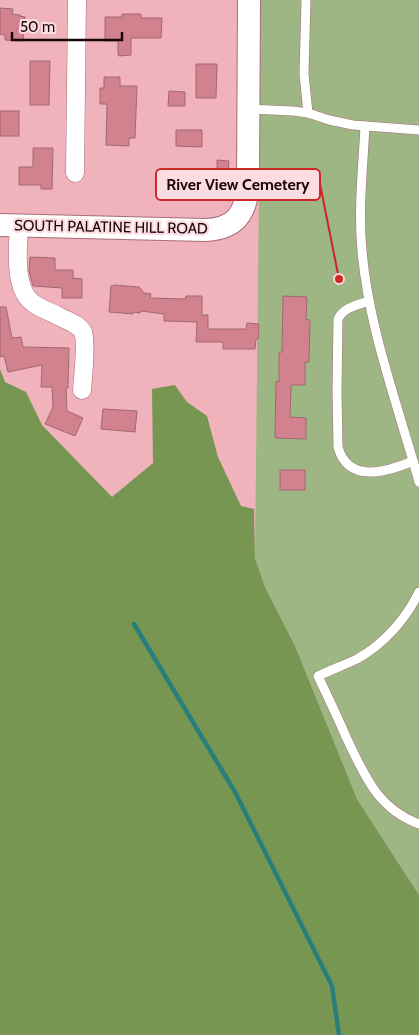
<svg xmlns="http://www.w3.org/2000/svg" width="419" height="1035" font-family="Cabin,sans-serif">
  <style>
    .green { fill: #9eb683 }
    .forest { fill: #779652 }
    .lines { fill: none; stroke-linecap: round; stroke-linejoin: round }
    .stream { stroke: #2a7f7a; stroke-width: 4.5 }
    .building { fill: #d2828f; stroke: #a06871 }
    .service-casing { stroke: #a66d77; stroke-width: 10 }
    .minor-casing { stroke: #a66d77; stroke-width: 19 }
    .tertiary-casing { stroke: #a66d77; stroke-width: 24 }
    .service { stroke: #fff; stroke-width: 9 }
    .minor { stroke: #fff; stroke-width: 18 }
    .tertiary { stroke: #fff; stroke-width: 22 }
    .labels { text-anchor: middle; dominant-baseline: central; stroke-width: 4.5; stroke-linejoin: round; paint-order: stroke }
    .street-label { font-size: 15px; fill: #190609; stroke: #fddce1 }
    .leader { fill: none; stroke: #cd2626; stroke-width: 2 }
    .callout-dot { fill: #cd2626; stroke: #fddce1; stroke-width: 2 }
    .callout { fill: #fddce1; stroke: #cd2626; stroke-width: 2 }
    .callout-label { font-size: 16px; text-anchor: middle; font-weight: bold; fill: #190609 }
  </style>
  <rect width="100%" height="100%" fill="#f0b2bb"/>
  <polygon class="green" points="261,0 419,0 419,895 357,799 295,646 265,587 255,558"/>
  <polygon class="forest" points="0,369 5,382 26,392 42,425 112,497 153,463 152,389 175,385 187,402 207,416 218,457 241,506 254,509 255,558 265,587 295,646 357,799 419,895 419,1035 0,1035"/>
  <g class="lines">
    <polyline class="stream" points="134,624 235,792 332,986 339,1035"/>
  </g>
  <g class="building">
    <polygon points="0,8 13,9 12,14 20,15 20,16 25,17 23,41 5,40 5,35 0,34"/>
    <polygon points="122,14 141,14 141,18 162,18 161,38 131,38 131,55 119,56 119,55 118,55 118,41 105,41 105,17 122,17"/>
    <polygon points="30,61 50,61 49,105 30,105"/>
    <polygon points="196,64 217,64 216,98 196,98"/>
    <polygon points="104,77 120,77 120,86 137,86 135,138 129,138 129,146 106,145 107,104 100,104 100,88 104,88"/>
    <polygon points="169,91 185,92 185,106 168,106"/>
    <rect x="0" y="111" width="19" height="25"/>
    <polygon points="176,130 202,130 202,147 176,146"/>
    <polygon points="33,148 53,148 52,189 41,189 41,185 19,185 19,167 33,167"/>
    <polygon points="217,160 229,161 228,172 217,172"/>
    <polygon points="30,257 55,258 55,270 73,270 73,278 82,279 82,298 62,298 62,288 33,286 29,271"/>
    <polygon points="114,285 139,287 144,293 151,294 150,298 185,299 186,296 202,296 202,315 208,315 208,329 246,329 247,323 259,324 258,339 256,339 255,349 223,349 223,342 196,342 197,322 164,321 164,314 141,311 140,313 133,312 133,314 109,312 111,286 113,286"/>
    <polygon points="283,296 307,297 306,319 310,320 309,362 305,362 305,385 291,385 290,417 306,418 306,439 275,438 276,381 279,382 279,352 282,352"/>
    <polygon points="0,307 6,307 12,338 21,337 23,347 69,348 68,388 66,388 67,411 83,418 75,436 45,424 53,407 52,387 41,387 42,365 8,372 4,356 0,357"/>
    <polygon points="103,409 137,411 135,432 101,429"/>
    <rect x="280" y="470" width="25" height="20"/>
  </g>
  <g class="lines">
    <g class="service-casing">
      <g id="service">
        <polyline points="306,0 304,74 308,113"/>
        <polyline points="249,109 293,111 308,113 329,120 353,125 419,130"/>
        <path d="M365,126C363,167 358,209 362,251C369,330 398,405 419,482"/>
        <path d="M369,301C358,305 344,307 338,319L337,391L338,447C348,484 387,472 413,461"/>
        <path d="M419,592C406,619 384,644 357,659C344,665 331,670 318,676C328,697 338,718 347,739C365,776 377,808 419,824"/>
      </g>
    </g>
    <g class="minor-casing">
      <g id="minor">
        <polyline points="75,173 77,0"/>
        <path d="M19,226C18,247 13,289 33,303C41,309 51,312 60,317C68,321 78,324 83,332C87,341 83,378 82,390"/>
      </g>
    </g>
    <g class="tertiary-casing">
      <path id="tertiary" d="M0,225L205,230C235,229 246,214 248,185L249,0"/>
    </g>
    <use href="#service" class="service"/>
    <use href="#minor" class="minor"/>
    <use href="#tertiary" class="tertiary"/>
  </g>
  <g class="labels">
    <g class="street-label">
      <text transform="translate(111 227) rotate(1)">SOUTH PALATINE HILL ROAD</text>
    </g>
  </g>
  <path class="leader" d="M339 279L320 184"/>
  <circle class="callout-dot" cx="339" cy="279" r="5"/>
  <rect class="callout" x="156" y="169" width="164" height="31" rx="5"/>
  <g class="callout-label">
    <text x="238" y="190">River View Cemetery</text>
  </g>
  <path d="M12 32v8h110v-8" fill="none" stroke="#190609" stroke-width="2.5"/>
  <text x="20" y="32" font-size="15" fill="#190609" stroke="#fddce1" stroke-width="4" paint-order="stroke">50 m</text>
</svg>
